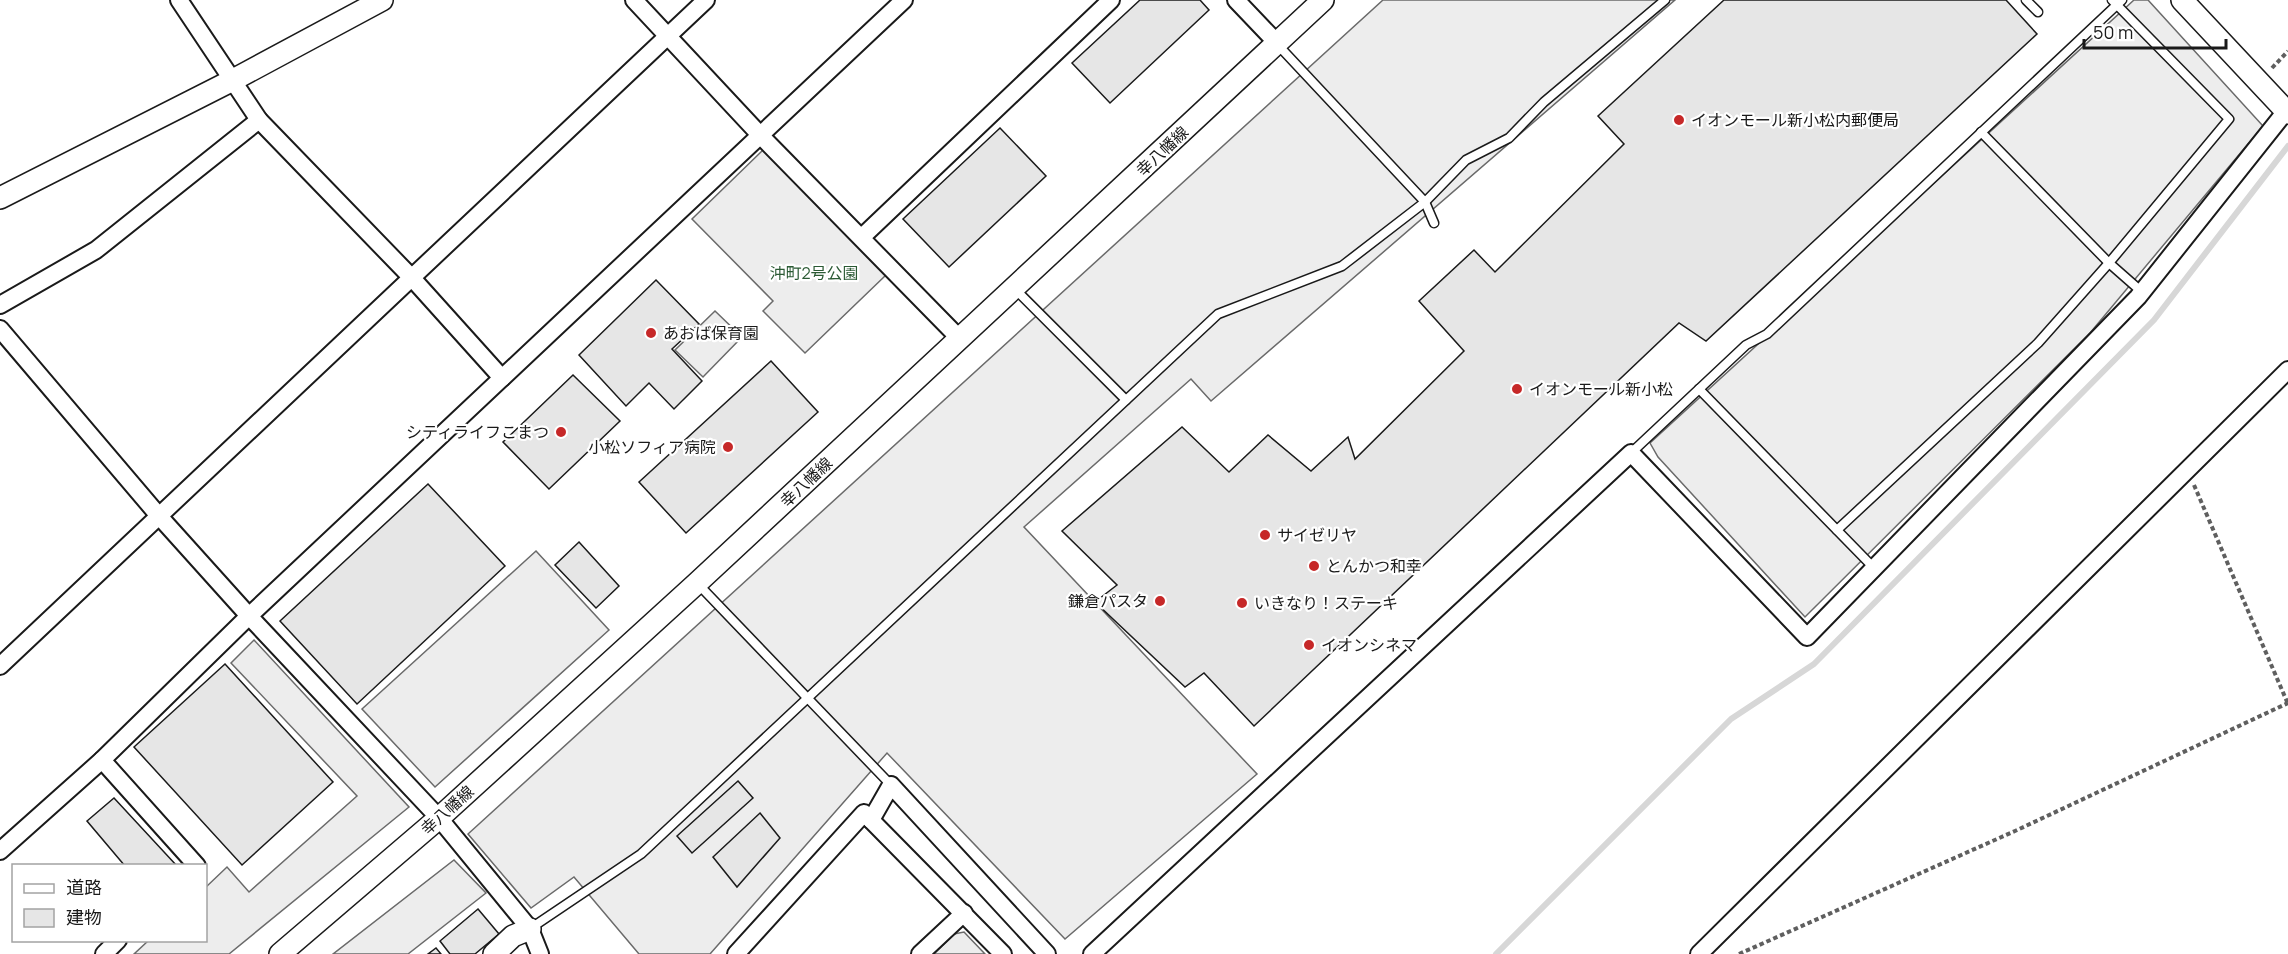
<svg xmlns="http://www.w3.org/2000/svg" width="2288" height="954" font-family="Manrope,'Noto Sans JP',sans-serif">
  <style>
    .built { fill: #ededed; stroke: #6a6a6a; stroke-width: 1.5 }
    .lines { fill: none; stroke-linecap: round; stroke-linejoin: round }
    .stream { stroke: #d7d7d7; stroke-width: 6 }
    .building { fill: #e6e6e6; stroke: #1a1a1a; stroke-width: 1.5 }
    .service-casing { stroke: #1a1a1a; stroke-width: 11 }
    .minor-casing { stroke: #1a1a1a; stroke-width: 20 }
    .tertiary-casing { stroke: #1a1a1a; stroke-width: 24 }
    .path { stroke: #5f5f5f; stroke-width: 4; stroke-dasharray: 4.5 3; stroke-linecap: butt }
    .service { stroke: #fff; stroke-width: 8 }
    .minor { stroke: #fff; stroke-width: 16 }
    .tertiary { stroke: #fff; stroke-width: 21 }
    .poi-dot { fill: #c62828; stroke: #fff; stroke-width: 2 }
    .labels { text-anchor: middle; dominant-baseline: central; stroke-width: 4.5; stroke-linejoin: round; paint-order: stroke }
    .poi-label { font-size: 16px; fill: #1a1a1a; stroke: #fff; text-anchor: start }
    .street-label { font-size: 16px; fill: #1a1a1a; stroke: #fff }
    .park-label { font-size: 16px; fill: #2b5a34; stroke: #fff }
  </style>
  <rect width="100%" height="100%" fill="#fff"/>
  <g class="built">
    <polygon points="1383,0 1675,0 1211,401 1191,379 1024,527 1257,774 1065,939 887,753 710,954 639,954 574,877 531,908 468,834"/>
    <polygon points="2134,0 2148,0 2263,126 2090,333 1805,617 1658,457 1650,443"/>
    <polygon points="763,150 886,275 805,353 763,311 773,301 692,219"/>
    <polygon points="715,311 742,337 703,377 675,350"/>
    <polygon points="536,551 609,630 435,787 362,709"/>
    <polygon points="254,640 409,807 229,954 134,954 148,941 206,940 206,887 227,867 249,892 357,796 231,663"/>
    <polygon points="454,860 486,893 408,954 333,954"/>
    <polygon points="964,932 985,954 934,954 954,934"/>
  </g>
  <g class="lines">
    <polyline class="stream" points="1496,954 1731,719 1814,664 2154,320 2288,146"/>
  </g>
  <g class="building">
    <polygon points="1140,0 1200,0 1209,10 1110,103 1072,63"/>
    <polygon points="1724,0 2006,0 2037,34 1706,341 1679,323 1254,726 1204,673 1185,687 1095,602 1117,585 1062,531 1182,427 1229,472 1268,435 1311,471 1348,437 1355,459 1464,351 1419,301 1474,250 1495,272 1624,144 1598,116"/>
    <polygon points="1000,128 1046,176 949,267 903,219"/>
    <polygon points="656,280 699,324 672,349 702,381 674,409 649,383 626,406 579,355"/>
    <polygon points="771,361 818,412 686,533 639,482"/>
    <polygon points="573,375 620,421 549,489 503,442"/>
    <polygon points="428,484 505,566 357,704 280,621"/>
    <polygon points="579,542 619,586 596,608 555,565"/>
    <polygon points="225,664 333,782 242,865 134,747"/>
    <polygon points="738,781 753,798 692,853 677,836"/>
    <polygon points="114,798 177,866 125,866 87,821"/>
    <polygon points="760,813 780,838 737,887 713,857"/>
    <polygon points="478,909 499,934 475,954 450,954 440,941"/>
    <polygon points="436,948 441,954 428,954"/>
  </g>
  <g class="lines">
    <g class="service-casing">
      <g id="service">
        <polyline points="2026,0 2038,12"/>
        <polyline points="1277,44 1425,202 1434,223"/>
        <polyline points="1981,132 2109,263 2142,292"/>
        <polyline points="1014,288 1126,400"/>
        <polyline points="1699,389 1874,568"/>
        <polyline points="1631,453 1746,345 1767,334 2122,0"/>
        <polyline points="1837,530 2038,343 2109,263 2229,119 2112,0"/>
        <polyline points="698,584 891,785"/>
        <polyline points="531,928 641,854 1218,314 1342,266 1425,202 1466,160 1509,138 1544,102 1665,0"/>
      </g>
    </g>
    <g class="minor-casing">
      <g id="minor">
        <polyline points="179,0 259,120 412,278 502,378"/>
        <polyline points="634,0 761,136 960,339"/>
        <polyline points="1236,0 1277,43"/>
        <polyline points="862,237 1111,0"/>
        <polyline points="0,305 96,250 259,120"/>
        <polyline points="0,329 159,516 249,616 439,818 530,929 540,954"/>
        <polyline points="0,666 706,0"/>
        <polyline points="102,760 197,866"/>
        <polyline points="871,820 891,785 1047,954"/>
        <polyline points="0,851 102,760 249,616 904,0"/>
        <polyline points="104,954 118,940"/>
        <polyline points="736,954 864,813 1003,954"/>
        <polyline points="920,954 964,913"/>
        <polyline points="1092,954 1631,453 1807,637 2138,297 2286,111"/>
        <polyline points="1699,954 2288,370"/>
      </g>
    </g>
    <g class="tertiary-casing">
      <g id="tertiary">
        <polyline points="2182,0 2288,113"/>
        <polyline points="0,198 233,80 382,0"/>
        <polyline points="280,954 439,818 697,583 1323,0"/>
        <polyline points="494,954 513,936 530,929"/>
      </g>
    </g>
    <g class="path">
      <polyline points="2272,68 2288,51"/>
      <polyline points="2194,485 2288,704"/>
      <polyline points="1739,954 2015,831 2288,703"/>
    </g>
    <use href="#service" class="service"/>
    <use href="#minor" class="minor"/>
    <use href="#tertiary" class="tertiary"/>
  </g>
  <g class="poi-dot">
    <circle cx="1679" cy="120" r="6"/>
    <circle cx="651" cy="333" r="6"/>
    <circle cx="1517" cy="389" r="6"/>
    <circle cx="561" cy="432" r="6"/>
    <circle cx="728" cy="447" r="6"/>
    <circle cx="1265" cy="535" r="6"/>
    <circle cx="1314" cy="566" r="6"/>
    <circle cx="1160" cy="601" r="6"/>
    <circle cx="1242" cy="603" r="6"/>
    <circle cx="1309" cy="645" r="6"/>
  </g>
  <g class="labels">
    <g class="poi-label">
      <text x="1691" y="120">イオンモール新小松内郵便局</text>
      <text x="663" y="333">あおば保育園</text>
      <text x="1529" y="389">イオンモール新小松</text>
      <text x="549" y="432" text-anchor="end">シティライフこまつ</text>
      <text x="716" y="447" text-anchor="end">小松ソフィア病院</text>
      <text x="1277" y="535">サイゼリヤ</text>
      <text x="1326" y="566">とんかつ和幸</text>
      <text x="1148" y="601" text-anchor="end">鎌倉パスタ</text>
      <text x="1254" y="603">いきなり！ステーキ</text>
      <text x="1321" y="645">イオンシネマ</text>
    </g>
    <g class="street-label">
      <text transform="translate(1162 151) rotate(-43)">幸八幡線</text>
      <text transform="translate(806 482) rotate(-43)">幸八幡線</text>
      <text transform="translate(447 810) rotate(-42)">幸八幡線</text>
    </g>
    <g class="park-label">
      <text x="814" y="273">沖町2号公園</text>
    </g>
  </g>
  <rect x="12" y="864" width="195" height="78" fill="#ffffff" stroke="#a3a3a3" stroke-width="1.5"/>
  <rect x="24" y="884" width="30" height="9" fill="#ffffff" stroke="#a3a3a3" stroke-width="1.5"/>
  <text x="66" y="894" font-size="18" fill="#1a1a1a">道路</text>
  <rect x="24" y="909" width="30" height="18" fill="#e6e6e6" stroke="#a3a3a3" stroke-width="1.5"/>
  <text x="66" y="924" font-size="18" fill="#1a1a1a">建物</text>
  <path d="M2084 39v9h142v-9" fill="none" stroke="#1a1a1a" stroke-width="3"/>
  <text x="2093" y="39" font-size="18" fill="#1a1a1a" stroke="#ffffff" stroke-width="4.5" paint-order="stroke">50 m</text>
</svg>
